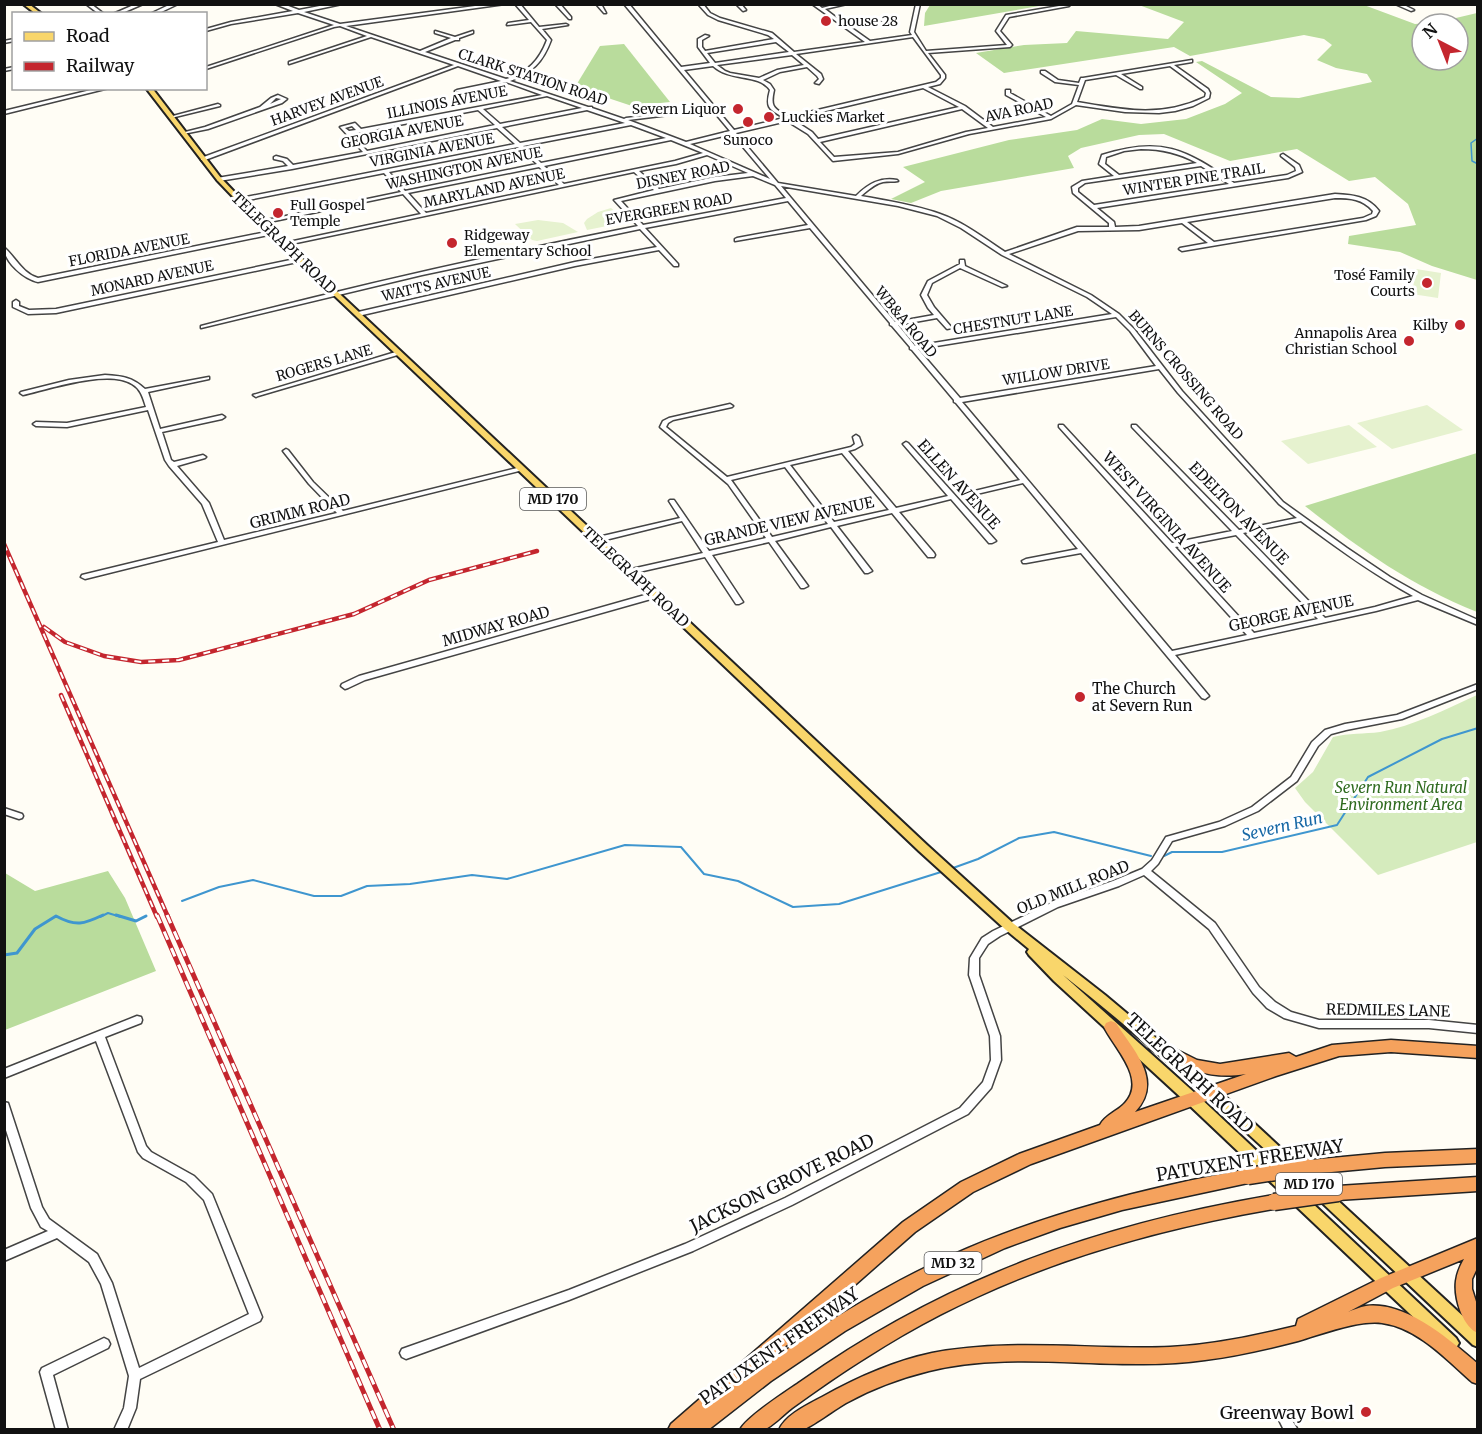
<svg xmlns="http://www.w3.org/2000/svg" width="1482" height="1434" font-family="Merriweather,serif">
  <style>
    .green { fill: #d5ebbd }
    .forest { fill: #b9dc9c; fill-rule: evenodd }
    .pitch { fill: #e6f2cf }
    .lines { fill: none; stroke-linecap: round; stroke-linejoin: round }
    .stream-far2 { stroke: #3f96cf; stroke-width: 1.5 }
    .stream-far1 { stroke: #3f96cf; stroke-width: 2 }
    .stream { stroke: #3f96cf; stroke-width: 3 }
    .minor-casing { stroke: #444; stroke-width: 3 }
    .major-casing { stroke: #222; stroke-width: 4 }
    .highway-casing { stroke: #222; stroke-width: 3 }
    .minor { fill: #fff; fill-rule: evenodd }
    .major { fill: #f9d66b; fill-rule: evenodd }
    .highway { fill: #f5a25d; fill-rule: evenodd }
    .rail-far1-casing { stroke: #c4262e; stroke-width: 4.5 }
    .rail-casing { stroke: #c4262e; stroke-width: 5 }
    .rail-far1 { stroke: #fff; stroke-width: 2; stroke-dasharray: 7; stroke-linecap: butt }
    .rail { stroke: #fff; stroke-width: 3; stroke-dasharray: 9; stroke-linecap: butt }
    .highway-bridge-casing { stroke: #222; stroke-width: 19; stroke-linecap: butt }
    .highway-bridge { stroke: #f5a25d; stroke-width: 16 }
    .poi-dot { fill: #c4262e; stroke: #fff; stroke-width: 2 }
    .labels { text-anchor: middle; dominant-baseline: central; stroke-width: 6; stroke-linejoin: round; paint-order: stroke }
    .far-poi-label { font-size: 14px; fill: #111; stroke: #fff; text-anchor: start }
    .far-street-label { font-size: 14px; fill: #111; stroke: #fff }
    .shield { fill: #fff; stroke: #585858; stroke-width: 1.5 }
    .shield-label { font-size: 14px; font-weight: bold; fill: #111 }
    .street-label { font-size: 15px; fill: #111; stroke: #fff }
    .poi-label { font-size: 15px; fill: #111; stroke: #fff; text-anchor: start }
    .park-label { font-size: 15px; font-style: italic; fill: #2f6b1f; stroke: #fff }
    .water-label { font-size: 16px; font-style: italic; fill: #1768a6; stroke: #fff }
    .near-street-label { font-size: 18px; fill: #111; stroke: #fff }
    .near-poi-label { font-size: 18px; fill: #111; stroke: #fff; text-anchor: end }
  </style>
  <rect width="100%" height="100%" fill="#fffdf5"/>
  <path class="green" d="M1477,695V842L1378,875L1305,802L1295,788L1313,772L1333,737C1349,733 1364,734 1380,732C1413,726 1447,709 1477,695Z"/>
  <g class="forest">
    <polygon points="930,5 930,4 1045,5 924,26 925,13"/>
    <path d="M1139,5H1364L1415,24L1439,22L1477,13V280L1432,266L1400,252L1348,244L1349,236L1416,225L1408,204L1375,177L1349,181L1297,149L1230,161L1164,134L1139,135L1081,148L1068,156L1074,168L941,191L911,203L891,199L925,182L903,167L1009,140L1077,130L1102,119L1141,124L1186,119L1225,104L1242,93L1196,62L1202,61L1271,97L1299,98L1372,82L1367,74L1336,68L1317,60L1332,45L1324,39L1304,35L1190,56L1174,47L1004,73L976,53L1024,45L1067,43L1076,31L1168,39L1184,22ZM1422,24H1458V60H1422Z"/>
    <polygon points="624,44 670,102 632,106 575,87 600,46"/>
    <path d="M1477,453V612C1410,585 1361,550 1305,506Z"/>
    <polygon points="108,871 125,898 156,971 5,1030 5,873 35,891"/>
  </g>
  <g class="pitch">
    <polygon points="611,208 627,222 587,230 584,223 587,219 598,212"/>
    <polygon points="538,220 563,223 578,232 537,241 532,240 515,224"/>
    <polygon points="1416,269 1441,273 1438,298 1412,294"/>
    <polygon points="1427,405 1463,430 1392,449 1357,423"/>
    <polygon points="1349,425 1377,447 1308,464 1281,441"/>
  </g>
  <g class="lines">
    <polyline class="stream-far2" points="1478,138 1471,143 1472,161 1478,164"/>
    <g class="stream-far1">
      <polyline points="1164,856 1172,852 1222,852 1337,825 1368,777 1442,739 1478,728"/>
      <polyline points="953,868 978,859 1019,838 1054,832 1151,856"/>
      <polyline points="182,901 219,887 253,880 314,896 341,896 367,886 410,884 472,875 507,879 625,845 681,847 704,874 738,881 793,907 839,904 941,872"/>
      <polyline points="55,917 57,917"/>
      <polyline points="100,917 108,913 121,917"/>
    </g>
    <g class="stream">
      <polyline points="116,915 136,921 146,916"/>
      <path d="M4,955L17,953L35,929L56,916C76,927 84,924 103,915"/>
    </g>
    <g class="minor-casing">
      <g id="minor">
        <polygon points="86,4 91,4 104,14 99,14"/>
        <polygon points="136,4 143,4 120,14 113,14"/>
        <polygon points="171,4 178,4 157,14 150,14"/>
        <path d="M275,4H283L299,10L330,4H342L304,12L340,24L490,4H505L346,26L420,51L451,38L435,33V31L455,37L473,31V33L459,38V40H455L425,52L506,79C528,72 539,61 547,40L531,22L507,25L508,23L529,20L515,4H520L539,27L566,24L568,25L542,29L551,40C543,62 532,73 510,81L588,107H592V108L624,119L626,118L679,112V113L677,114L628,120L686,142L730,131L624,4H629L681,67L710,63L698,47V39L705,35L709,36L702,40V47L705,51L774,39L768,35L718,20L708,15L698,4H703L710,13L720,18L772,33L794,52L865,42L812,4H817L822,8L837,4H847L825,9L842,22L885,18L884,20L846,24L870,41L912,35L910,32L916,4H920L914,32L926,51L1007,45L996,31L1006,15L1071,4L1069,6L1009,17L1000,31L1012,45L1010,47L928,53L945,75V78L940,84L928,87L965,106L993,127L1046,117L1006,95V90H1010V93L1051,116L1072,104L1079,85L1055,82L1041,73V71H1045L1058,80L1079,83L1081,78H1083L1192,60V62L1174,65L1208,89L1210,93L1209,98L1193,106L1175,111L1159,113L1125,112L1076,105L1051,119L969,134L898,154L833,161L808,134L787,121L736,133L778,183L856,196C868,184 880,177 897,180L898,181C893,182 888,181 883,182C874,184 867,191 861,196C888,201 915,205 940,214C963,222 984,238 1005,252L1077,227H1109V223L1073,193L1072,187L1082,181L1114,176L1099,164L1102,155C1161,136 1186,149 1234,183L1287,175L1296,171L1295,167L1281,156V155L1283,154L1299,165L1302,172L1288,178L1097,208L1114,222L1115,227L1139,226L1335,194C1352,195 1368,196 1379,211L1376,216L1366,220L1182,251L1179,249L1180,248L1208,243L1182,223L1139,230L1078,231L1009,254L1091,295L1119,314L1134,329L1182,391L1283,502L1347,548L1390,577L1422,595L1478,620V625L1418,600L1376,611L1175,655L1209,696L1205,699L1202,698L1081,553L1026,563H1023L1022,561L1026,559L1078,549L1023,483L964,497L962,496V494L1020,480L956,403L954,402V400L912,350L910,349V347L892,326L890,325V323L810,228L735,241V239L737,238L808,225L788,201L645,228L678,264V266H674L659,250L575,266L358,316L355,314L358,312L575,262L657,247L640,229L422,275L201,328V326C346,288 491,255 638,226L614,200L654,190L634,172L282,246V244L284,243L421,214L403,194L260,224L257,222L401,192L384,173L238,202L235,200L236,199L515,144L497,128L292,169L219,181L217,180V178L288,166L283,161L274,159V157L276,156L287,159L293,165L363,152L340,127L355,123L361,129L542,95L506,82L484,88L455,92V91L457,90L501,81L458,66L205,160H201V158L454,65L371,37L289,64V62L367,36L340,26L334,27L206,69V67L334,25L298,13L231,24L206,31V29L231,22L293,11ZM913,37L941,75V78L936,82L788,117C774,108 770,108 774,90L770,84L763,80L780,72L807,67L817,76L819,79L815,83L819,84L823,79L821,74L796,54ZM776,42L789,52L715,63L707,53ZM792,55L804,65L777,70L759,78L730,73L725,71L717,65ZM713,66C730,82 758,73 770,90C765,108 769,109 784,118L734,130L684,70ZM1170,66L1204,91L1206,93L1205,97C1161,118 1124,110 1077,102L1085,80L1116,75L1140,89H1142V87L1121,74ZM923,88L959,107L818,139L812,132L792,119ZM547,96L582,108L500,124L483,109ZM962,109L988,128L966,132L898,152L834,157L820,142ZM478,110L495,125L367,151L351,134ZM587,110L625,123L520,143L502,127ZM631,125L666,138L541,163L523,146ZM352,126L356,130L349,131L345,128ZM732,134L770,179L690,144ZM671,140L703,153L675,161L564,184L544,166ZM518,147L537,164L405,191L389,172ZM1141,149C1162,149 1179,153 1197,163L1119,175L1105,164L1106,157L1124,151ZM707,155L748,173L715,177L659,189L639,171L676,164ZM1201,166L1229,184L1094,205L1078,192V188L1085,183ZM539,167L559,185L426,213L408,193ZM753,176L775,185L786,198L643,225L621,201L715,181ZM781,186L898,206L937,216L961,228L1002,255L1087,297L1112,314L915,346L898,325L937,318L947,329L952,328L934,307L927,295L932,283L960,268L1002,287L1007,286L965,266L964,260H960V264L928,281L921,295L928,308L934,315L895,322ZM1335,198C1350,198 1363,199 1373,211L1372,214L1363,218L1214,242L1187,222ZM1116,317L1130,331L1156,366L960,398L918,349ZM1159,369L1178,393L1279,504L1297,518L1239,530L1136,425H1132V427L1232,531L1172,543L1063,425H1059V427L1247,635L1172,651L962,402ZM1301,521C1337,548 1373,574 1413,596L1375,607L1325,618L1243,533ZM1236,535L1318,619L1254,633L1175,547Z"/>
        <polygon points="555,4 560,4 571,17 571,19 569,19"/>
        <polygon points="596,4 601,4 606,13 604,13"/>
        <polygon points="736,4 741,4 746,10 743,11"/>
        <polygon points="1395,4 1402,4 1414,10 1411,11"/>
        <polygon points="14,39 14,41 4,43 4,41"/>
        <polygon points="14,67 14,69 4,71 4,69"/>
        <polygon points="99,88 109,88 4,114 4,111"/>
        <path d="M278,95L287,99L282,103L208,129L183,134L181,133L205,127L260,107L271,98ZM276,98L281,99L270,104Z"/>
        <polygon points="218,104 220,105 220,106 171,118 169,117"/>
        <path d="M271,231L273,232V234L38,282C24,279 4,262 4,247C16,258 22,273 38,278Z"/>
        <polygon points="300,258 303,260 302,261 56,313 28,314 13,307 13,302 16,300 19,302 19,306 29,310 56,309"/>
        <polygon points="399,351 401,352 401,354 258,396 256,397 253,395"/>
        <path d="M105,375C122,376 132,377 145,389L209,377V379L148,392L160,429L222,415L225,417L222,419L162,432L171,460L174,462L203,455L206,457L205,458L177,466L209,503L224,540L337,513L309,484L283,451L286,449L288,450L313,482L343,511L521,467L524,469L523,470L85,579L81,577L82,575L218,542L202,504L169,466L165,460L148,410L67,427L36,426L33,424L36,422L67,423L146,407C143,398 141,389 132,384C108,369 49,389 23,395L20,393L21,392L69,380Z"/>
        <path d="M730,404L733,406L732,407L673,420L668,423L666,427L727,477L851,447L855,444L853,437L856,435L859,437L862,445L855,449L848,451L896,508L948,496L903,444L906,442L908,443L996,541L992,543H989L951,499L899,512L934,553L935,555L934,557H928L892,513L837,526L872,571L868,573H865L831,527L775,541L808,586L804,588H801L769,542L712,555L743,602L739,604H736L705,557L630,574H627L626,572L627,570L703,553L682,521L597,542L593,540L594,538L680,518L669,501L670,500H674L709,551L766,538L728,484L660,427L663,421L669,418ZM842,453L889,510L834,522L790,465ZM785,467L828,524L772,537L731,480Z"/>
        <polygon points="652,593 658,593 659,595 658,597 365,680 348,688 345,689 341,686 342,684 359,676"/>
        <polygon points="1478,684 1478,689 1402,719 1346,730 1331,734 1318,746 1297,781 1258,811 1225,826 1172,841 1158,864 1151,871 1215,923 1259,987 1275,1002 1291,1012 1319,1020 1429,1020 1478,1025 1478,1033 1429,1028 1319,1028 1284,1018 1267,1008 1253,993 1209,929 1144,875 1119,886 1058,907 1000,936 988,944 979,958 979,975 1000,1036 1001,1060 991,1088 968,1114 792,1205 693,1251 569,1300 406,1359 402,1357 400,1353 402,1349 569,1290 685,1244 785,1198 960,1108 983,1082 991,1060 990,1036 969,975 970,958 982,938 993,931 1051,903 1113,881 1142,869 1152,860 1166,837 1219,822 1252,807 1291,777 1312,742 1325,730 1345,724 1397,715"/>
        <polygon points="4,808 22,814 23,816 22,818 19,819 4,814"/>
        <polygon points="137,1016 141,1017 142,1020 141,1023 105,1037 146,1146 151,1152 194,1176 212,1194 262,1317 260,1321 140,1379 136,1408 127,1430 114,1430 124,1408 129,1376 101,1284 89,1262 57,1238 4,1261 4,1250 48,1231 41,1227 31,1208 4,1124 4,1102 8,1103 9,1106 42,1207 49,1219 97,1254 112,1283 139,1368 249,1314 204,1200 186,1182 143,1158 138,1152 96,1041 4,1078 4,1069"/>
        <polygon points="104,1338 108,1340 110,1344 108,1348 53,1375 68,1430 56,1430 40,1372 42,1368"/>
        <polygon points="1284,1412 1288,1414 1298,1430 1284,1430 1278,1418 1280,1414"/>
      </g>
    </g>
    <g class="major-casing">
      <g id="major">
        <polygon points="23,4 29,4 42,14 36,14"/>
        <path d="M146,88H152L221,178L262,221L927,845L1014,924L1105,995L1217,1089L1478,1330V1347L1473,1345C1339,1220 1208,1089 1063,975L1197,1095L1456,1338L1459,1343L1456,1348L1451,1350L1446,1348L1187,1103L1054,981L1029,955L1027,952L1029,949L1006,930L919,851L258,223L217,180Z"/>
      </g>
    </g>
    <g class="highway-casing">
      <g id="highway">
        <path d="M1111,1021L1116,1023C1134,1051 1164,1081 1135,1112L1246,1074C1207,1080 1183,1068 1150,1049L1148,1045L1150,1041L1155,1039L1197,1060L1220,1064L1289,1053L1296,1057L1332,1045L1391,1040L1478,1046V1058L1391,1052L1339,1056L1276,1076L1031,1164L973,1192L915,1232L763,1366C823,1324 885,1285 952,1255C1046,1213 1146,1188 1248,1169L1254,1171L1256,1176L1254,1181L1248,1183L1122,1210L1060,1228L1005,1248L923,1286L845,1331L771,1381L708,1430H668L671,1424L903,1222L961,1182L1019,1154L1100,1125C1105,1115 1118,1111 1125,1103C1147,1079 1115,1049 1104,1027L1106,1023Z"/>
        <polygon points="1478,1149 1478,1163 1385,1167 1310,1174 1304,1172 1302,1167 1304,1162 1310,1160 1385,1153"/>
        <polygon points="1478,1177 1478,1191 1338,1200 1332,1198 1330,1193 1332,1188 1338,1186"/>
        <path d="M1274,1195L1280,1197L1282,1202L1280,1207L1274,1209C1129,1234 991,1277 867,1357C841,1373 817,1390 792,1408C784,1414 772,1427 763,1430C756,1431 747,1430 740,1430C746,1417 787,1391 800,1382C947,1278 1097,1225 1274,1195Z"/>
        <path d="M1478,1238V1266L1472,1279V1289L1478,1308V1333C1462,1327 1454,1297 1456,1281C1457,1273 1460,1266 1464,1259L1393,1288L1348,1312C1353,1310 1360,1307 1366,1306C1406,1301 1450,1340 1478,1364V1384L1472,1382C1446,1359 1418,1328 1382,1323C1357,1320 1323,1334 1298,1341C1267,1349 1236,1356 1205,1360C1114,1373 1019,1349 929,1371C901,1378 873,1388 848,1402C838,1407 810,1428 802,1430C795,1431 786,1430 779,1430C785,1415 809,1404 822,1397C856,1378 894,1361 932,1353C1010,1338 1091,1350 1170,1347C1212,1345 1254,1336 1296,1326L1298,1319L1381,1278Z"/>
      </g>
    </g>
    <use href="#minor" class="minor"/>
    <use href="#major" class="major"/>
    <use href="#highway" class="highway"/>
    <g class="rail-far1-casing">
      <g id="rail-far1">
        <polyline points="4,544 168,917"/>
        <polyline points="44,627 65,642 104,656 141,662 179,660 354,614 429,580 537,551"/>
        <polyline points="61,695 157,917"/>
      </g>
    </g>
    <g class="rail-casing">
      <g id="rail">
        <polyline points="157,915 380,1430"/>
        <polyline points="167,915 394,1430"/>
      </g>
    </g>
    <use href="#rail-far1" class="rail-far1"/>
    <use href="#rail" class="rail"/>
    <g class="highway-bridge-casing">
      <g id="highway-bridge">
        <polyline points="1248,1176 1310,1167"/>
        <polyline points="1274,1202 1338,1193"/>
      </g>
    </g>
    <use href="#highway-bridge" class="highway-bridge"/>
  </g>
  <g class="poi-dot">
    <circle cx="826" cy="21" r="6"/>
    <circle cx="738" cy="109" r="6"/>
    <circle cx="769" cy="117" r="6"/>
    <circle cx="748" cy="122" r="6"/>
    <circle cx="278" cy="213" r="6"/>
    <circle cx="452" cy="243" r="6"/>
    <circle cx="1427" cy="283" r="6"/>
    <circle cx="1460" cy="325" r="6"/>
    <circle cx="1409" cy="341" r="6"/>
    <circle cx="1080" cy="697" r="6"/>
    <circle cx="1366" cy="1412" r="6"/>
  </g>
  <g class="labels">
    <g class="far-poi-label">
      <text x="838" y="21">house 28</text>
      <text x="726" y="109" text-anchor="end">Severn Liquor</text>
      <text x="781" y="117">Luckies Market</text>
      <text x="748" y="140" text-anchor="middle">Sunoco</text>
      <text x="290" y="205">Full Gospel<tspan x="290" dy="16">Temple</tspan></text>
      <text x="464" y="235">Ridgeway<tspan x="464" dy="16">Elementary School</tspan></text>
      <text x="1415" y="275" text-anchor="end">Tosé Family<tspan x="1415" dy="16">Courts</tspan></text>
      <text x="1448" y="325" text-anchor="end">Kilby</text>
      <text x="1397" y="333" text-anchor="end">Annapolis Area<tspan x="1397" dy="16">Christian School</tspan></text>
    </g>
    <g class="far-street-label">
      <text transform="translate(533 77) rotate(18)">CLARK STATION ROAD</text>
      <text transform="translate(327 101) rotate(-20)">HARVEY AVENUE</text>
      <text transform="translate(447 102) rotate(-11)">ILLINOIS AVENUE</text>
      <text transform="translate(1019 110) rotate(-12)">AVA ROAD</text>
      <text transform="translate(402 132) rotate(-11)">GEORGIA AVENUE</text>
      <text transform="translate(432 150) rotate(-11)">VIRGINIA AVENUE</text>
      <text transform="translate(464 168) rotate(-12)">WASHINGTON AVENUE</text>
      <text transform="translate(683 175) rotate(-11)">DISNEY ROAD</text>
      <text transform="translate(1194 179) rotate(-9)">WINTER PINE TRAIL</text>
      <text transform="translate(494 188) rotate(-12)">MARYLAND AVENUE</text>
      <text transform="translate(669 209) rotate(-10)">EVERGREEN ROAD</text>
      <text transform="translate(129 250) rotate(-11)">FLORIDA AVENUE</text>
      <text transform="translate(152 278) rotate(-12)">MONARD AVENUE</text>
      <text transform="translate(436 284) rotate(-13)">WATTS AVENUE</text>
      <text transform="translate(1013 320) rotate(-9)">CHESTNUT LANE</text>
      <text transform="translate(906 322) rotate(50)">WB&amp;A ROAD</text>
      <text transform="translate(324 363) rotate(-16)">ROGERS LANE</text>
      <text transform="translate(1056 372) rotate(-9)">WILLOW DRIVE</text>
      <text transform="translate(1186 375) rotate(49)">BURNS CROSSING ROAD</text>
    </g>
    <g class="shield">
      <rect x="520" y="488" width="66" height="22" rx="4.5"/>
      <rect x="1276" y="1173" width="66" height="22" rx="4.5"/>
      <rect x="924.5" y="1252" width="57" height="22" rx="4.5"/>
    </g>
    <g class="shield-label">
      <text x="553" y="499">MD 170</text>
      <text x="1309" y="1184">MD 170</text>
      <text x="953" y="1263">MD 32</text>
    </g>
    <g class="street-label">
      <text transform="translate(284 243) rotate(44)">TELEGRAPH ROAD</text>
      <text transform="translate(959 484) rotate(48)">ELLEN AVENUE</text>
      <text transform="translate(300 511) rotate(-14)">GRIMM ROAD</text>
      <text transform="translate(1239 513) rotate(46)">EDELTON AVENUE</text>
      <text transform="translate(789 521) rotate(-13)">GRANDE VIEW AVENUE</text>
      <text transform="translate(1167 522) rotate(48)">WEST VIRGINIA AVENUE</text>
      <text transform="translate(636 577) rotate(43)">TELEGRAPH ROAD</text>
      <text transform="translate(1291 613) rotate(-12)">GEORGE AVENUE</text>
      <text transform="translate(496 626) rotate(-16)">MIDWAY ROAD</text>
      <text transform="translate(1073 887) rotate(-22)">OLD MILL ROAD</text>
      <text transform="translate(1388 1010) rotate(1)">REDMILES LANE</text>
    </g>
    <g class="poi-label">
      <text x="1092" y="688">The Church<tspan x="1092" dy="17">at Severn Run</tspan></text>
    </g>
    <g class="park-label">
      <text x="1401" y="787">Severn Run Natural<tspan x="1401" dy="17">Environment Area</tspan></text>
    </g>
    <g class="water-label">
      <text transform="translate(1282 826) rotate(-13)">Severn Run</text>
    </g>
    <g class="near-street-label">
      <text transform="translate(1190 1073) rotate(43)">TELEGRAPH ROAD</text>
      <text transform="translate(1250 1160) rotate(-9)">PATUXENT FREEWAY</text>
      <text transform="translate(782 1183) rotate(-26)">JACKSON GROVE ROAD</text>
      <text transform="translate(779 1346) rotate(-35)">PATUXENT FREEWAY</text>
    </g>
    <g class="near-poi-label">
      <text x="1354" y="1412">Greenway Bowl</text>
    </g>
  </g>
  <rect width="1482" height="1434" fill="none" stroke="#111111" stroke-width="12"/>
  <rect x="12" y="12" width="195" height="78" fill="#ffffff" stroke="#a0a0a0" stroke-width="1.5"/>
  <rect x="24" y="32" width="30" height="9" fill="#f9d66b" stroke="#a0a0a0" stroke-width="1.5"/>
  <text x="66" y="42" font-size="18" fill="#111111">Road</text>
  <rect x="24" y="62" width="30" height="9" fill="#c4262e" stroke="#a0a0a0" stroke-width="1.5"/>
  <text x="66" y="72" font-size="18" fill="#111111">Railway</text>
  <g transform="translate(1440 42) rotate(318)"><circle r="28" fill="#ffffff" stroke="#a0a0a0" stroke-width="1.5"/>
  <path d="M0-4.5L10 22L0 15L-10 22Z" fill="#c4262e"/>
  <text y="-9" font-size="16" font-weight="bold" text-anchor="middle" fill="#111111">N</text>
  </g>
</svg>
